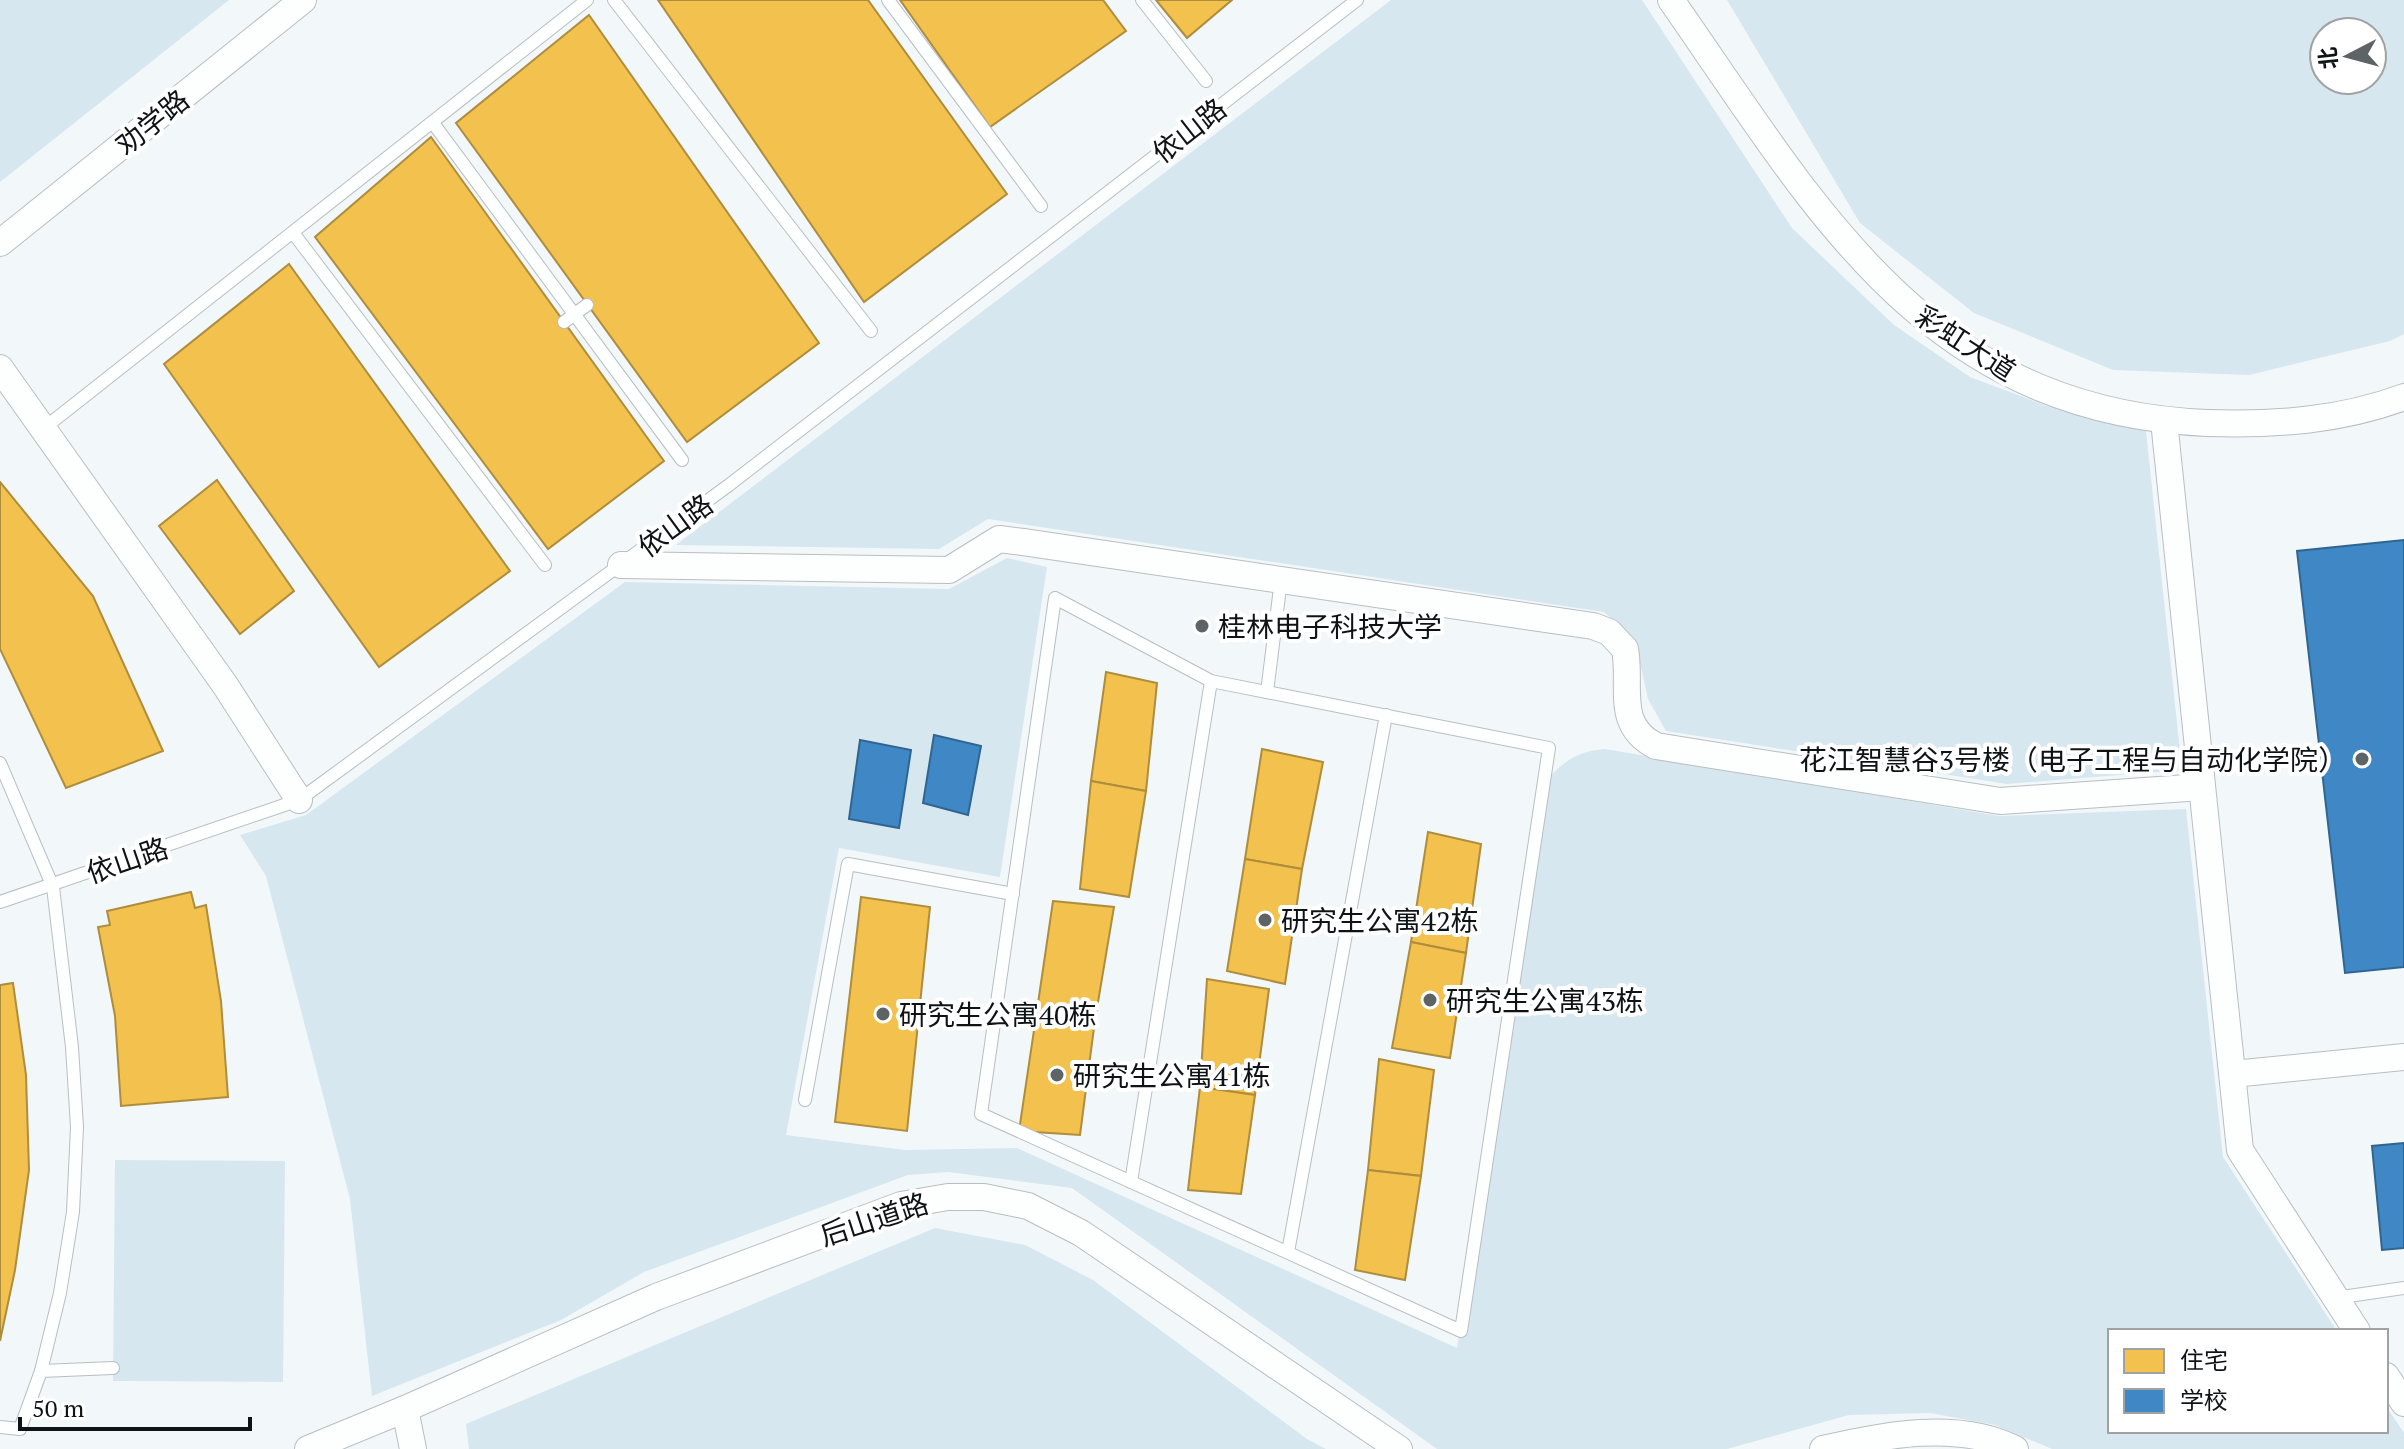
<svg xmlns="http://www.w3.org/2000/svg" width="2404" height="1449" font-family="'PT Serif','Noto Sans SC',serif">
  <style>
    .green { fill: #d6e7f0; fill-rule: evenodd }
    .homes { fill: #f2c14e; stroke: #ae8d3d; stroke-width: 2 }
    .schools { fill: #3f88c5; stroke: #306590; stroke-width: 2 }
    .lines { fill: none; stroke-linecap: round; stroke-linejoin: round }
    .lane-casing { stroke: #b9bec1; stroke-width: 14 }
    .street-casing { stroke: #b9bec1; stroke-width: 28 }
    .lane { stroke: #fdfefe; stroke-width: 12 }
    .street { stroke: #fdfefe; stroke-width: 26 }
    .poi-dot { fill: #5e6366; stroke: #fff; stroke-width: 3 }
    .labels { text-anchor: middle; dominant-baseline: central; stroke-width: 8; stroke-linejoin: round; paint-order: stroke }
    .street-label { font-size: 28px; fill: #0e1316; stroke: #fff }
    .poi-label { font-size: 28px; fill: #0e1316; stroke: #fff; text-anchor: start }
  </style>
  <rect width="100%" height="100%" fill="#f2f7fa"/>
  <g class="green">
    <polygon points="0,0 229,0 0,182"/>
    <polygon points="1391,0 1642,0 1792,228 1894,325 1970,377 2047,406 2146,431 2182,770 2007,784 1666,731 1648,699 1635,640 1604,612 988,519 939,549 676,545"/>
    <path d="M1727,0H2404V334L2390,341L2249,375L2113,370L1974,313L1860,223ZM2324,32H2372V80H2324Z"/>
    <path d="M1007,558L1047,567L1000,877L839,848L786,1135L905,1150L1017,1148L1457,1348L1544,783C1563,762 1576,751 1605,749L1999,816L2186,809L2223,1157L2337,1331H2110V1431H2386V1406L2404,1433V1449H2052L1995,1425L1930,1413L1849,1415L1727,1449H1437L1072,1188L948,1172L908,1175L644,1272L561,1320L372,1396L350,1199L266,876L240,835L306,815L625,582L949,589Z"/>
    <polygon points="115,1160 285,1161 283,1382 113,1381"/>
    <polygon points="935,1228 1025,1245 1093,1280 1307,1439 1326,1449 469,1449 466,1424"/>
  </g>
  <g class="homes">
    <polygon points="658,0 868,0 1007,194 864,302"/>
    <polygon points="900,0 1103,0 1126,31 990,127"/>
    <polygon points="1156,0 1232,0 1187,38"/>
    <polygon points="589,15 819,343 687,442 456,123"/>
    <polygon points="431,137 664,461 548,549 315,237"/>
    <polygon points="289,264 510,571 379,667 164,364"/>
    <polygon points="217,480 294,591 240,634 159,526"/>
    <polygon points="0,482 93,596 163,751 66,788 0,649"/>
    <polygon points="1106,672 1157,683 1146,791 1091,781"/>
    <polygon points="1262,749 1323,762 1302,869 1245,859"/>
    <polygon points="1091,781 1146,791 1129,897 1080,889"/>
    <polygon points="1428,832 1481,844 1466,953 1411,942"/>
    <polygon points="1245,859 1302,869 1285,984 1227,971"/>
    <polygon points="191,892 195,908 206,905 221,1001 228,1097 121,1106 115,1016 98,927 110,925 107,911"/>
    <polygon points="861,897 930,907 907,1131 835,1122"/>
    <polygon points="1053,901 1114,907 1095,1020 1037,1010"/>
    <polygon points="1411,942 1466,953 1450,1058 1392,1048"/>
    <polygon points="1207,979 1269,989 1255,1095 1200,1087"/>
    <polygon points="13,983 26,1075 29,1170 15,1270 0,1341 0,985"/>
    <polygon points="1037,1010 1095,1020 1080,1135 1019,1131"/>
    <polygon points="1379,1059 1434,1070 1421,1176 1368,1170"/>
    <polygon points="1200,1087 1255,1095 1241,1194 1188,1190"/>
    <polygon points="1368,1170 1421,1176 1405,1280 1355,1270"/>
  </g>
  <g class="schools">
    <polygon points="2404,540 2404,967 2345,973 2297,551"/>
    <polygon points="934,735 981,746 968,815 923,803"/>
    <polygon points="860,740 911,750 899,828 849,819"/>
    <polygon points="2404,1143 2404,1248 2382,1250 2372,1146"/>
  </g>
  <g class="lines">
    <g class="lane-casing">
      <g id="lane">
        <polyline points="614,0 871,331"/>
        <polyline points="888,0 1041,206"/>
        <polyline points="1142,0 1206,81"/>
        <polyline points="433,123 682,460"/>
        <polyline points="294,234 545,565"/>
        <polyline points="564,322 587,305"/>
        <polyline points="43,429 587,0"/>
        <polygon points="1055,598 1211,681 1549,748 1461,1331 981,1114"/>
        <polyline points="1267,692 1281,580"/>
        <polyline points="0,763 53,887 72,1047 77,1127 73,1212 60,1293 41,1371"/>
        <polyline points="0,902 299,800 729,485 1357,0"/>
        <polyline points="805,1100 848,864 1013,894"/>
        <polyline points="1131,1182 1211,681"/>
        <polyline points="1288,1252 1386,715"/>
        <polyline points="2335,1298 2404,1288"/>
        <polyline points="0,1427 20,1429 41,1371 113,1368"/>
      </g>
    </g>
    <g class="street-casing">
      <g id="street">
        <path d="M1671,0C1815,206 1924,411 2207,423C2274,425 2340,421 2404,397"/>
        <polyline points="0,243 303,0"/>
        <polyline points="0,368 225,685 299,800"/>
        <polyline points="2164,421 2240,1150 2357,1331"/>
        <path d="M621,565L949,570L999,539L1023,542L1593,626L1609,632L1625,649C1632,686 1614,725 1656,746L2000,801L2202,787"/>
        <polyline points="2233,1074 2404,1057"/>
        <polyline points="2386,1376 2404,1403"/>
        <polyline points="405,1409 413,1449"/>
        <polyline points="308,1449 405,1409 656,1297 901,1205 948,1197 984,1197 1028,1206 1081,1233 1399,1449"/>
        <path d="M1823,1449C1883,1435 1958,1420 2015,1449"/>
      </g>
    </g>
    <use href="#lane" class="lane"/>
    <use href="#street" class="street"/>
  </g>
  <g class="poi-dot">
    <circle cx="1202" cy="626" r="8"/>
    <circle cx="2362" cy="759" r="8"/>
    <circle cx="1265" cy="920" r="8"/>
    <circle cx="1430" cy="1000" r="8"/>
    <circle cx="883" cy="1014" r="8"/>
    <circle cx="1057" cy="1075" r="8"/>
  </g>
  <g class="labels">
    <g class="street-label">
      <text transform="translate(152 122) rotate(-39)">劝学路</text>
      <text transform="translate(1189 130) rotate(-38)">依山路</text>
      <text transform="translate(1966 343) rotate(33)">彩虹大道</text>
      <text transform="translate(675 525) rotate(-36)">依山路</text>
      <text transform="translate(127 860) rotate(-19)">依山路</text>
      <text transform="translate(874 1219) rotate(-18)">后山道路</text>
    </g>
    <g class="poi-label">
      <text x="1218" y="626">桂林电子科技大学</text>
      <text x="2346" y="759" text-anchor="end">花江智慧谷3号楼（电子工程与自动化学院）</text>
      <text x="1281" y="920">研究生公寓42栋</text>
      <text x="1446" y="1000">研究生公寓43栋</text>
      <text x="899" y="1014">研究生公寓40栋</text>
      <text x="1073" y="1075">研究生公寓41栋</text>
    </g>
  </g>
  <rect x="2108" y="1329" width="280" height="104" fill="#ffffff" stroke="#9fa1a2" stroke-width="2"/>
  <rect x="2124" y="1349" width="40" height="24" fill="#f2c14e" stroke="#9fa1a2" stroke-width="2"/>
  <text x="2180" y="1369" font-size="24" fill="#0e1316">住宅</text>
  <rect x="2124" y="1389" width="40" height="24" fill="#3f88c5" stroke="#9fa1a2" stroke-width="2"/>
  <text x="2180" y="1409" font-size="24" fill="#0e1316">学校</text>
  <g transform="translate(2348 56) rotate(264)"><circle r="38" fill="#ffffff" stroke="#9fa1a2" stroke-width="2"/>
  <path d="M0-6L14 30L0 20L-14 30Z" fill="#5e6366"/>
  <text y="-12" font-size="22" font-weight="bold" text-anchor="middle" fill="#0e1316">北</text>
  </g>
  <path d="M20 1417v12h230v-12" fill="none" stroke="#0e1316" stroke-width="4"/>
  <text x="32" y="1417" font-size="24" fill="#0e1316" stroke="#ffffff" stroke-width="6" paint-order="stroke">50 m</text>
</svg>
